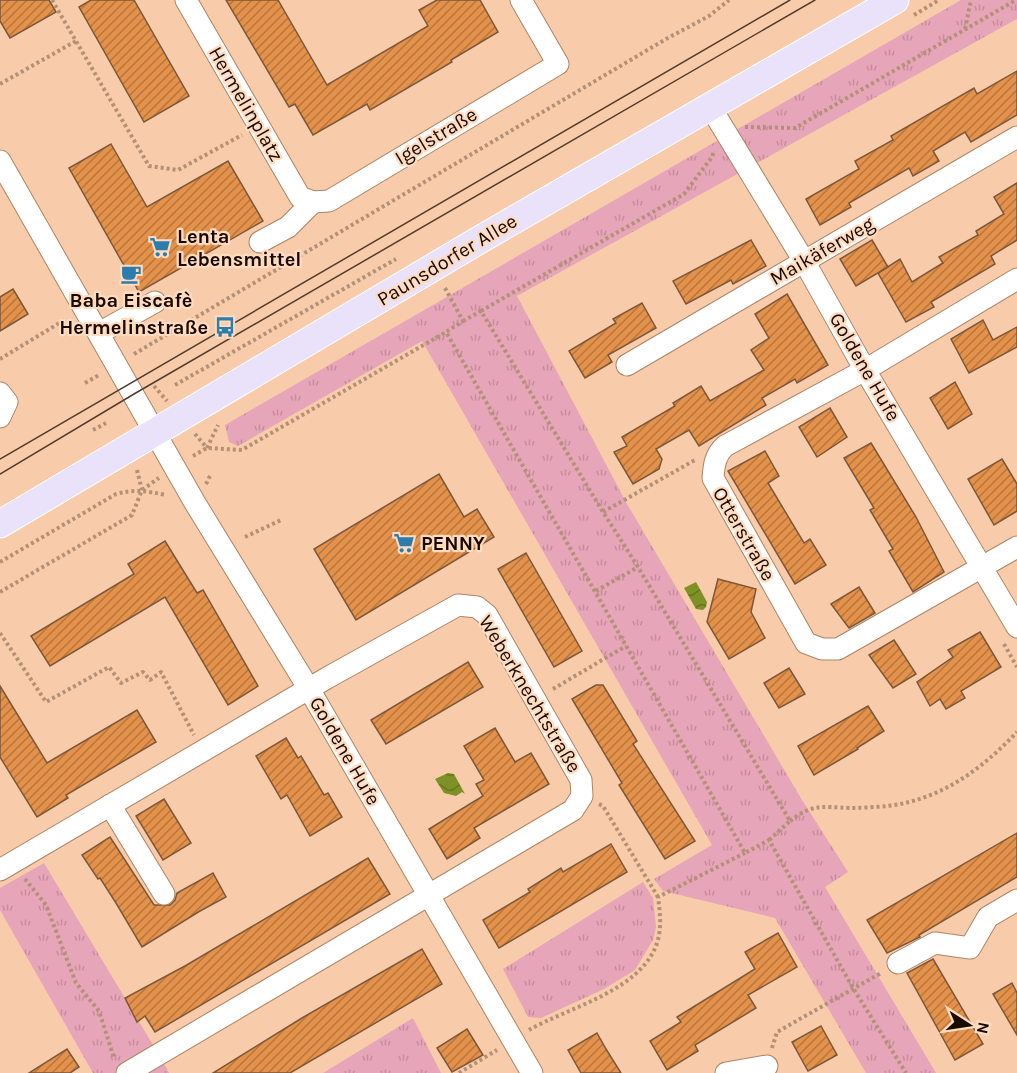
<svg xmlns="http://www.w3.org/2000/svg" width="1017" height="1073" font-family="Karla,sans-serif">
  <style>
    .grass { fill: url(#grass-tufts) }
    .water { fill: url(#water-waves) }
    .building { fill: url(#building-hatch); stroke: #7d5739; stroke-width: 1.5 }
    .lines { fill: none; stroke-linecap: round; stroke-linejoin: round }
    .minor-casing { stroke: #ad8465; stroke-width: 23 }
    .major-casing { stroke: #fff; stroke-width: 29 }
    .path { stroke: #b49076; stroke-width: 4; stroke-dasharray: 3 3; stroke-linecap: butt }
    .minor { stroke: #fff; stroke-width: 21 }
    .major { stroke: #e9e2fa; stroke-width: 27 }
    .tram { stroke: #533c2d; stroke-width: 1.5 }
    .labels { text-anchor: middle; dominant-baseline: central; stroke-width: 4.5; stroke-linejoin: round; paint-order: stroke }
    .street-label { font-size: 20px; fill: #190a01; stroke: #ffdbc0 }
    .poi-label { font-size: 20px; font-weight: bold; fill: #190a01; stroke: #ffdbc0; text-anchor: start }
  </style>
  <defs>
    <pattern id="grass-tufts" width="24" height="20" patternUnits="userSpaceOnUse" patternTransform="scale(1.5)"><rect width="24" height="20" fill="#e7a5b9"/><path d="M3 7l-1-3M5 7V3M7 7l1-3M15 17l-1-3M17 17v-4M19 17l1-3" fill="none" stroke="#c68d9d"/></pattern>
    <pattern id="water-waves" width="16" height="10" patternUnits="userSpaceOnUse" patternTransform="scale(1.5)"><rect width="16" height="10" fill="#7e9126"/><path d="M0 5q4-4 8 0t8 0" fill="none" stroke="#66751e"/></pattern>
    <pattern id="building-hatch" width="6" height="6" patternUnits="userSpaceOnUse" patternTransform="scale(1.5)"><rect width="6" height="6" fill="#e4924b"/><path d="M-1 1l2-2M0 6l6-6M5 7l2-2" fill="none" stroke="#b8753c"/></pattern>
  </defs>
  <rect width="100%" height="100%" fill="#f8ccaa"/>
  <g class="grass">
    <polygon points="961,0 1017,0 1017,19 517,296 627,504 802,800 848,872 825,887 936,1073 866,1073 775,918 663,891 654,879 712,845 422,341 238,446 229,442 225,425"/>
    <polygon points="44,863 162,1060 169,1073 93,1073 0,910 0,888"/>
    <polygon points="643,882 653,898 656,927 653,940 635,970 604,989 541,1018 528,1017 503,969"/>
    <polygon points="413,1018 441,1073 323,1073"/>
  </g>
  <g class="water">
    <polygon points="696,582 707,602 706,607 703,610 696,609 684,588"/>
    <polygon points="448,773 454,774 465,794 462,792 456,796 444,793 435,779"/>
  </g>
  <g class="building">
    <polygon points="0,0 49,0 56,12 10,38 0,21"/>
    <polygon points="91,0 134,0 189,96 144,122 79,7"/>
    <polygon points="226,0 278,0 327,85 428,26 419,10 437,0 480,0 498,32 451,60 452,62 370,110 367,104 313,135 295,104 289,107"/>
    <polygon points="1017,71 1017,115 971,142 965,132 933,151 939,161 913,176 909,168 849,203 851,207 820,225 806,199 859,169 855,161 893,140 891,136 974,88 977,94"/>
    <polygon points="111,144 147,207 228,161 263,221 139,292 69,168"/>
    <polygon points="1017,183 1017,240 991,256 995,264 931,302 934,307 906,322 878,273 900,259 912,282 943,263 939,257 978,235 976,231 1004,214 994,197"/>
    <polygon points="751,240 766,266 733,284 731,280 686,304 673,281"/>
    <polygon points="872,240 888,267 856,286 840,259"/>
    <polygon points="13,289 28,314 0,331 0,297"/>
    <polygon points="787,294 828,365 797,383 795,379 762,398 766,405 699,446 689,430 656,449 662,459 659,469 633,484 614,452 627,446 622,437 675,406 673,403 701,386 710,401 764,370 751,350 769,338 755,314"/>
    <polygon points="642,303 656,328 608,355 612,362 585,378 569,351 616,323 613,319"/>
    <polygon points="983,320 993,340 1017,327 1017,347 969,373 951,339"/>
    <polygon points="955,382 972,414 948,429 930,398"/>
    <polygon points="830,408 847,437 817,457 799,427"/>
    <polygon points="871,443 916,517 944,572 913,592 889,551 893,549 870,510 874,508 844,458"/>
    <polygon points="765,451 779,476 768,483 804,543 810,539 826,565 795,584 728,471"/>
    <polygon points="1002,459 1017,484 1017,511 994,525 968,479"/>
    <polygon points="439,474 464,517 477,509 494,537 356,620 314,549"/>
    <polygon points="165,541 197,593 203,590 258,686 228,705 165,597 50,666 31,636 134,574 128,564"/>
    <polygon points="526,553 582,651 554,667 498,569"/>
    <polygon points="718,579 756,589 751,612 765,638 729,659 707,622"/>
    <polygon points="859,587 875,613 849,628 831,604"/>
    <polygon points="980,632 1001,667 961,691 965,698 946,709 940,699 930,706 917,682 953,657 948,650"/>
    <polygon points="894,640 916,674 893,688 869,655"/>
    <polygon points="468,662 483,687 386,744 371,720"/>
    <polygon points="789,668 805,694 779,708 764,683"/>
    <polygon points="596,685 603,685 637,741 633,744 695,841 665,859 619,785 622,783 572,699"/>
    <polygon points="0,686 47,763 137,710 156,742 66,795 68,798 37,817 0,757"/>
    <polygon points="868,706 884,731 857,748 858,749 814,775 798,746"/>
    <polygon points="495,728 515,762 531,753 549,784 474,828 480,838 447,859 429,829 483,796 476,784 484,780 464,746"/>
    <polygon points="286,738 298,758 301,756 324,795 328,793 342,817 310,836 287,795 281,799 256,756"/>
    <polygon points="164,799 191,843 163,860 136,816"/>
    <polygon points="1017,833 1017,877 919,935 920,937 887,953 867,920"/>
    <polygon points="110,837 154,905 170,905 175,900 177,893 213,873 226,897 200,911 142,947 116,903 100,878 98,879 82,855"/>
    <polygon points="611,844 627,872 499,948 483,920 530,892 528,889 561,868 563,872"/>
    <polygon points="368,858 390,894 155,1032 145,1016 137,1022 125,998 185,966"/>
    <polygon points="778,933 797,967 748,995 756,1008 695,1045 698,1051 667,1070 650,1041 681,1022 677,1017 755,969 745,952"/>
    <polygon points="422,949 442,984 290,1073 213,1073 302,1018"/>
    <polygon points="933,959 983,1044 955,1060 907,973"/>
    <polygon points="1012,983 1017,993 1017,1035 993,994"/>
    <polygon points="821,1026 837,1055 808,1071 792,1042"/>
    <polygon points="467,1029 483,1055 452,1072 437,1048"/>
    <polygon points="597,1033 606,1049 621,1073 581,1073 568,1050"/>
    <polygon points="67,1049 79,1067 70,1073 29,1073"/>
  </g>
  <g class="lines">
    <g class="minor-casing">
      <g id="minor">
        <polyline points="186,0 300,197 313,202"/>
        <polyline points="711,108 804,261 865,370 1017,627"/>
        <polyline points="0,161 195,503 309,689 532,1073"/>
        <polyline points="313,202 329,201 558,64 521,0"/>
        <polyline points="260,242 288,227 313,202"/>
        <path d="M1017,279L865,370L725,446C715,455 714,465 713,478L806,643L822,649H838L1017,547"/>
        <polyline points="99,333 155,302"/>
        <polyline points="627,365 1017,137"/>
        <polyline points="0,393 7,402 0,417"/>
        <polyline points="110,805 164,894"/>
        <polyline points="0,870 327,678 458,605 477,607 487,615 581,780 582,796 573,810 127,1073"/>
        <polyline points="898,963 935,943 970,948 988,917 1017,900"/>
        <polyline points="726,1073 767,1066"/>
      </g>
    </g>
    <g class="major-casing">
      <polyline id="major" points="0,524 486,236 895,0"/>
    </g>
    <g class="path">
      <polyline points="52,0 149,166 178,170 242,135"/>
      <polyline points="914,15 939,0"/>
      <polyline points="965,29 971,0"/>
      <polyline points="0,84 76,41"/>
      <polyline points="745,127 795,128 1016,0"/>
      <polyline points="445,288 463,321 446,332 745,853 769,840 853,988 906,1073"/>
      <polyline points="481,311 684,194 712,157 714,151"/>
      <polyline points="463,321 481,311 603,512 638,567 790,821 769,840"/>
      <polyline points="134,354 666,39 709,16 729,0"/>
      <polyline points="0,359 66,319"/>
      <polyline points="85,383 99,375"/>
      <polyline points="175,385 396,259"/>
      <polyline points="154,386 167,401"/>
      <polyline points="93,430 106,423"/>
      <polyline points="195,434 207,448"/>
      <polyline points="207,448 218,425"/>
      <polyline points="193,456 207,448 242,450 446,332"/>
      <polyline points="137,470 142,490"/>
      <polyline points="206,484 210,476"/>
      <polyline points="603,512 695,460"/>
      <polyline points="245,537 281,520"/>
      <path d="M0,562L116,494C134,489 147,491 166,495"/>
      <polyline points="596,591 638,567"/>
      <polyline points="0,592 132,515 142,490 159,478"/>
      <polyline points="0,633 46,702 109,667 121,683 143,672 150,680 161,672 194,735"/>
      <polyline points="1004,644 1017,667"/>
      <polyline points="553,689 626,646"/>
      <polyline points="599,804 603,806 658,897"/>
      <path d="M790,821C813,803 823,807 850,808C862,808 876,807 887,806C940,800 981,770 1017,732"/>
      <polyline points="25,879 46,905 76,983 99,1011 114,1058"/>
      <path d="M529,1030C569,1007 641,991 657,943C662,928 660,912 658,897L745,853"/>
      <polyline points="772,1048 777,1032 881,973"/>
      <polyline points="459,1073 497,1050"/>
    </g>
    <use href="#minor" class="minor"/>
    <use href="#major" class="major"/>
    <g class="tram">
      <polyline points="0,459 790,0"/>
      <polyline points="0,474 134,394 815,0"/>
    </g>
  </g>
  <defs>
    <g id="supermarket-bare" transform="scale(1.62)"><path d="M-6-5.5h2.5l.6 2H6L4.5 2H-2.5L-4.4-4H-6ZM-1.5 3.2a1.3 1.3 0 1 0 .1 0ZM3 3.2a1.3 1.3 0 1 0 .1 0Z" fill="#2c7dae" stroke="#ffdbc0" stroke-width="2.5" paint-order="stroke"/></g>
    <g id="cafe-bare" transform="scale(1.62)"><path d="M-5.5-4.5H6V0H3Q3 3.5 0 3.5H-2.5Q-5.5 3.5-5.5 0ZM3-3.2v2h1.7v-2ZM-6 4.5H4V6H-6Z" fill="#2c7dae" stroke="#ffdbc0" stroke-width="2.5" paint-order="stroke"/></g>
    <g id="bus-bare" transform="scale(1.62)"><path d="M-5-6H5V4H4V6H2V4H-2V6H-4V4H-5ZM-3.5-4V0h7V-4ZM-3.5 1.2v1.5H-2V1.2ZM2 1.2v1.5H3.5V1.2Z" fill="#2c7dae" stroke="#ffdbc0" stroke-width="2.5" paint-order="stroke"/></g>
  </defs>
  <g fill-rule="evenodd">
    <use href="#supermarket-bare" x="160" y="247"/>
    <use href="#cafe-bare" x="131" y="274"/>
    <use href="#bus-bare" x="225" y="327"/>
    <use href="#supermarket-bare" x="404" y="543"/>
  </g>
  <g class="labels">
    <g class="street-label">
      <text transform="translate(246 104) rotate(60)">Hermelinplatz</text>
      <text transform="translate(436 136) rotate(-31)">Igelstraße</text>
      <text transform="translate(822 251) rotate(-30)">Maikäferweg</text>
      <text transform="translate(447 260) rotate(-31)">Paunsdorfer Allee</text>
      <text transform="translate(865 367) rotate(60)">Goldene Hufe</text>
      <text transform="translate(744 534) rotate(60)">Otterstraße</text>
      <text transform="translate(530 694) rotate(59)">Weberknechtstraße</text>
      <text transform="translate(345 751) rotate(60)">Goldene Hufe</text>
    </g>
    <g class="poi-label">
      <text x="177" y="236">Lenta<tspan x="177" dy="23">Lebensmittel</tspan></text>
      <text x="131" y="300" text-anchor="middle">Baba Eiscafè</text>
      <text x="208" y="327" text-anchor="end">Hermelinstraße</text>
      <text x="421" y="543">PENNY</text>
    </g>
  </g>
  <g transform="translate(969 1025) rotate(102)" stroke="#ffdbc0" stroke-width="4.5" paint-order="stroke">
  <path d="M0-4.5L10 22L0 15L-10 22Z" fill="#190a01"/>
  <text y="-9" font-size="16" font-weight="bold" text-anchor="middle" fill="#190a01">N</text>
  </g>
</svg>
